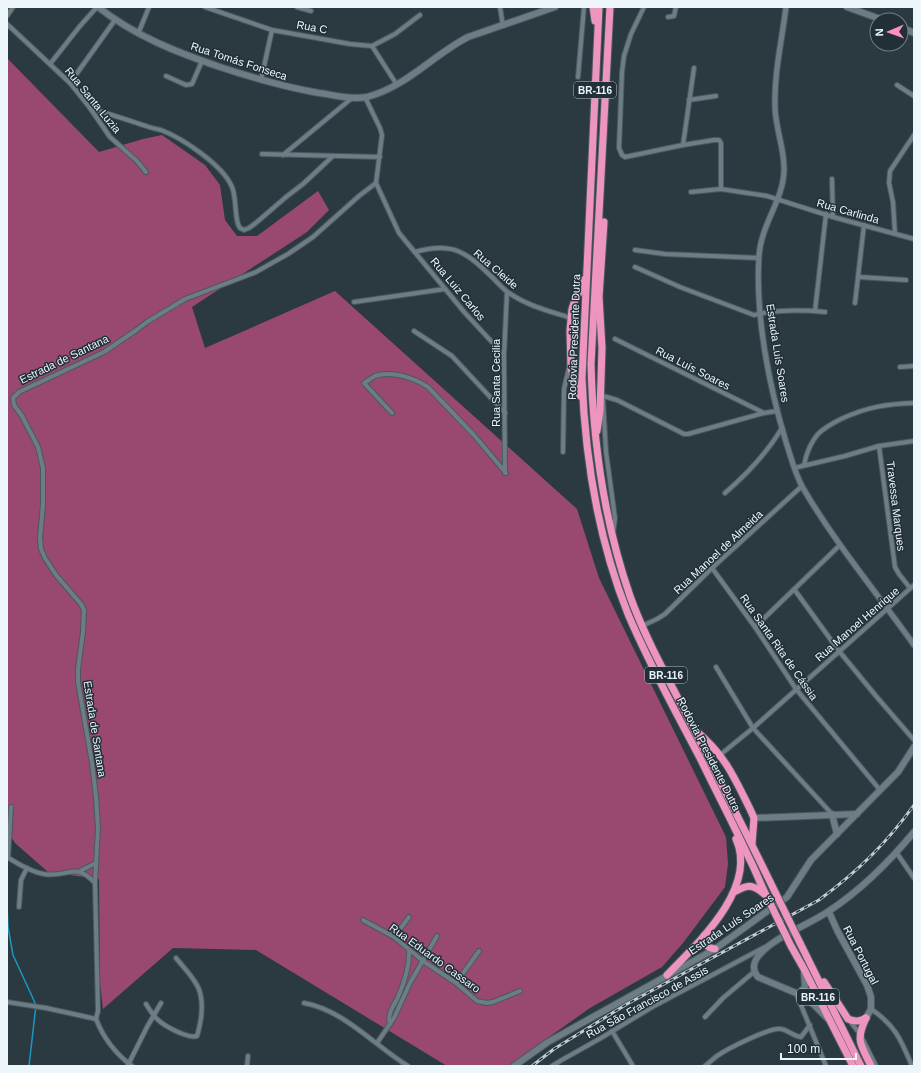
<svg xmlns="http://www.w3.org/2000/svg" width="921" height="1073" font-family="Helvetica,sans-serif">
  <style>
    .forest { fill: #99486f }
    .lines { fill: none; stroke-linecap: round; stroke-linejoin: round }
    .stream { stroke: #1a98c2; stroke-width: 1.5 }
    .minor-casing { stroke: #4c585e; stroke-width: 6 }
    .tertiary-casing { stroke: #4c585e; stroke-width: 7 }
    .secondary-casing { stroke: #4c585e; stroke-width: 8 }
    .motorway-casing { stroke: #4c585e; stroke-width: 9 }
    .minor { stroke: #6d7d85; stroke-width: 4 }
    .tertiary { stroke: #6d7d85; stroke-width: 5 }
    .secondary { stroke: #6d7d85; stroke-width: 6 }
    .motorway { stroke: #ed95bc; stroke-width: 7 }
    .rail-casing { stroke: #c2ccd1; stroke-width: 3 }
    .rail { stroke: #213036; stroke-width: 1.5; stroke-dasharray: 4.5; stroke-linecap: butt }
    .motorway-bridge-casing { stroke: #4c585e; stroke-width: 9; stroke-linecap: butt }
    .motorway-bridge { stroke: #ed95bc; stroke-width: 7 }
    .labels { text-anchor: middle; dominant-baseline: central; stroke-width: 3; stroke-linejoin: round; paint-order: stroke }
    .shield { fill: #213036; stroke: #b0bbbf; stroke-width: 1 }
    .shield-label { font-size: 10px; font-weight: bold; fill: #edf6fa }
    .street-label { font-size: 11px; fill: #edf6fa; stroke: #213036 }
  </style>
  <rect width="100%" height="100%" fill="#2b3a41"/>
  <polygon class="forest" points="7,58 99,152 143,139 162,135 205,165 220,185 225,220 237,236 257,236 318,191 329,210 307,232 192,307 205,348 335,291 577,509 599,578 726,837 728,864 725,887 683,943 662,967 590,1008 508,1066 447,1066 256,950 173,948 103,1009 100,983 99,879 48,872 15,843 7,831"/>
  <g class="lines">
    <polyline class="stream" points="7,904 8,927 13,955 36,1005 29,1066"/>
    <g class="minor-casing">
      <g id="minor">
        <polyline points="205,7 272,30 350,44 372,46 397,85"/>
        <polyline points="297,7 311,11"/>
        <polyline points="500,7 503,26"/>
        <polyline points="644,7 631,34 624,56 622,72 619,148 622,155 625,157 630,156 683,145 714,140 719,140 721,143 721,189"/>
        <polyline points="7,16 13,7"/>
        <polyline points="668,17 674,16 676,7"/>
        <polyline points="7,24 70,83 90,108 110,137 137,161 146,172"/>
        <polyline points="138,34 149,7"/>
        <polyline points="372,46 395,34 420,15"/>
        <polyline points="50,64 80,26 97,7"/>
        <polyline points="166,76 186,85 192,84 202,61"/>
        <polyline points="578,77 584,7"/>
        <polyline points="261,80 272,30"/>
        <polyline points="70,83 115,20"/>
        <polyline points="897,85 914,96"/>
        <polyline points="365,97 380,128 382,135 376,183"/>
        <polyline points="689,100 716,96"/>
        <path d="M90,108C109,114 128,120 146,126C151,128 156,129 161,130C182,138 223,165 232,187C237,198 234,221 240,228L244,230L249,228L257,222L286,197L303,184L333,156"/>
        <polyline points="683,145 694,68"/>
        <polyline points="262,154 380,157"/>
        <polyline points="283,155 352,98"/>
        <polyline points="832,179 833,217"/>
        <polyline points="376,183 399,233 465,313 504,355"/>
        <polyline points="691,192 721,189 767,196 833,217 914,239"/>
        <polyline points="895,234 893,202 889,183 890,171 914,135"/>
        <polyline points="635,250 665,254 759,258"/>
        <path d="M415,252C454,241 467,253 493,278C498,283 503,289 509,293C528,306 549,311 571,318"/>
        <path d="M635,267L680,287L754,315C775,310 804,310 825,312"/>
        <polyline points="859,277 906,280"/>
        <polyline points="354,302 445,289"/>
        <polyline points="855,303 864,225"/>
        <polyline points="815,311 826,214"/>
        <polyline points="414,331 452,356 505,413"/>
        <polyline points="615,339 764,413"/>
        <polyline points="900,367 914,366"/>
        <polyline points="603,396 617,400 684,434 688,434 764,413 777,411"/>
        <polyline points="603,400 606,452 615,518 613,534"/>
        <path d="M392,413L364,383C368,381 371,378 375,376C392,370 414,378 428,387L473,434L506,473"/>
        <polyline points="879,446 895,567 899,574 910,588"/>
        <polyline points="563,452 564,389 569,368"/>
        <path d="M804,465C806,455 811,442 818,434C825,427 833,423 841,419C867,407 886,404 914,403"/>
        <polyline points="794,468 845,456 879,446 914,441"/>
        <polyline points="505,473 504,355 507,292"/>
        <path d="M725,493C747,474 767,453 782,428"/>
        <polyline points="712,568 755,627 796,689 880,790"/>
        <polyline points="794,589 839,651 876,696 914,740"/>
        <polyline points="642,626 657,619 665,614 712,568 802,486"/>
        <polyline points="755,627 840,545"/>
        <polyline points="716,667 753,728 832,814"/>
        <polyline points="720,755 753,728 914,585"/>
        <polyline points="896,852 914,878"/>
        <path d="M7,857C18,864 31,872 44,874C68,878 75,861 95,883"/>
        <polyline points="8,858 11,807"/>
        <polyline points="80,871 96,863"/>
        <polyline points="19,907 21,880 27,868"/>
        <polyline points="363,920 394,937 423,961 456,983 477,1001 487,1003 493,1002 520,991"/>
        <polyline points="394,937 409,917"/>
        <polyline points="456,983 479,951"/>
        <polyline points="796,993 826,1066"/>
        <polyline points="7,1002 46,1008 96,1019"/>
        <path d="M304,1003C344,1010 375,1046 408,1066"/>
        <path d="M146,1004C149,1009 153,1015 157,1019C164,1026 188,1039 197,1036C199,1030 200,1024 201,1018C205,987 194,980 176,958"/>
        <path d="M871,1009C896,1026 901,1040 912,1066"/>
        <polyline points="705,1017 723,998 755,971"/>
        <polyline points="849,1020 860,1034 876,1066"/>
        <path d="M390,1024C387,1013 394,1006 398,997C404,983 410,965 409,950"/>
        <polyline points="612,1031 633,1066"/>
        <polyline points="377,1043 394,1018 410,983 437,936"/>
        <polyline points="128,1065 147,1027 161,1003"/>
        <path d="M132,1066C116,1054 103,1037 96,1019L98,1011L95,883L98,828L96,797L92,763L78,682V669L83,632L84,610L81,604L56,575L45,558L41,549L40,538L43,504V468L38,447L22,416L14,405L13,398L19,392L104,352L135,331L147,322L185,299L256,272L288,254L313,237L359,196L376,183"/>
        <polyline points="247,1066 248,1056"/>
        <polyline points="552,1066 560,1061 601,1038 654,1006 765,947"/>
        <path d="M705,1066C709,1063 713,1059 717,1056C727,1049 770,1027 781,1029C788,1030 793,1036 801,1037L810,1025"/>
      </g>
    </g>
    <g class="tertiary-casing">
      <path id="tertiary" d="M786,7C782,40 774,73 775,106C775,128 785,149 784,171C783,201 761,224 759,256C755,315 769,386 786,442C791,457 795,474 803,488C835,543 877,593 914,645"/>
    </g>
    <g class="secondary-casing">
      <g id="secondary">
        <path d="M98,7C135,36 176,52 220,67C253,78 285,87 319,93C335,95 351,100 367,97C406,87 433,55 468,37L555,7"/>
        <polyline points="847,7 883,20"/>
        <polyline points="901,27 914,33"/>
        <polyline points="832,814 837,834"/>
        <polyline points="754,818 857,814"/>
        <polyline points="829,912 837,930 867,985 871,997 871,1009 866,1018"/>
        <polyline points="798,994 805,987 804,972"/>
        <path d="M828,1019L812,1003L803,996L758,977C751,969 754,960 761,953C775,937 810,924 829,911C861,890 889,862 914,832"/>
        <polyline points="514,1066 548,1042 715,949 766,912 777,905 787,897 811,860 898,772 914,747"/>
      </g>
    </g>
    <g class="motorway-casing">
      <g id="motorway">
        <polyline points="593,7 595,21"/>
        <path d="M599,7L582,378C585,458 598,539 628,614C649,664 676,712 701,760C717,793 734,825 749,858C756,871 761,886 768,899"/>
        <path d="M610,7L591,364C593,443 604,521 630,596C644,635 664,671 683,708C714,770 746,832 776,894"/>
        <polyline points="580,396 571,369 570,330 572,309 575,300 580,291 583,280"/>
        <polyline points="597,431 600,411 602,348 599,297 604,222"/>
        <path d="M696,731C725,755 734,777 750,809L754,818L752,844"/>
        <path d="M734,892C747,885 752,883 764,894"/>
        <path d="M704,936C703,944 708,948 715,949"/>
        <polyline points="800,943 861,1066"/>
        <polyline points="791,946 804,969 853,1066"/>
        <path d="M667,975C698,943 758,888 736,839"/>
        <path d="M824,982L848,1019C855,1022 860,1022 866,1018"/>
        <path d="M866,1018C855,1041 861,1045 871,1066"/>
      </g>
    </g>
    <use href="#minor" class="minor"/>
    <use href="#tertiary" class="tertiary"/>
    <use href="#secondary" class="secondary"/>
    <use href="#motorway" class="motorway"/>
    <g class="rail-casing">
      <path id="rail" d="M532,1066L554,1049L627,1004L819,900C858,871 886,844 914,805"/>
    </g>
    <use href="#rail" class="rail"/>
    <g class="motorway-bridge-casing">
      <g id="motorway-bridge">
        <polyline points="776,894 800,943"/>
        <polyline points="768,899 791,946"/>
      </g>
    </g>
    <use href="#motorway-bridge" class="motorway-bridge"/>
  </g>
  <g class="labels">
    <g class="shield">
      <rect x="574" y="82" width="42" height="16" rx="3"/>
      <rect x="645" y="667" width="42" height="16" rx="3"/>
      <rect x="797" y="989" width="42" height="16" rx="3"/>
    </g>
    <g class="shield-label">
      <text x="595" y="90">BR-116</text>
      <text x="666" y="675">BR-116</text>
      <text x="818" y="997">BR-116</text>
    </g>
    <g class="street-label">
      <text transform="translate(312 27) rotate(10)">Rua C</text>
      <text transform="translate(239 61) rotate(18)">Rua Tomás Fonseca</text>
      <text transform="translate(93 100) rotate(51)">Rua Santa Luzia</text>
      <text transform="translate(848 211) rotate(16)">Rua Carlinda</text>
      <text transform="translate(496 269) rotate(41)">Rua Cleide</text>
      <text transform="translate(458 289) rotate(50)">Rua Luiz Carlos</text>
      <text transform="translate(574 337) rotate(-88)">Rodovia Presidente Dutra</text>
      <text transform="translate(778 353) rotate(81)">Estrada Luís Soares</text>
      <text transform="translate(64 359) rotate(-26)">Estrada de Santana</text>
      <text transform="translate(693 368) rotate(27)">Rua Luís Soares</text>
      <text transform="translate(496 383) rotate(-90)">Rua Santa Cecilia</text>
      <text transform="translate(896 506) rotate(83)">Travessa Marques</text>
      <text transform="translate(718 552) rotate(-43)">Rua Manoel de Almeida</text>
      <text transform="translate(857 624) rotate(-41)">Rua Manoel Henrique</text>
      <text transform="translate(779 647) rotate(55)">Rua Santa Rita de Cássia</text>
      <text transform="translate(95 729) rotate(81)">Estrada de Santana</text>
      <text transform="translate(709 754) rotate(63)">Rodovia Presidente Dutra</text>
      <text transform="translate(731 924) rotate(-34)">Estrada Luís Soares</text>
      <text transform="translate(861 955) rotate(63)">Rua Portugal</text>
      <text transform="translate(435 958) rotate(36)">Rua Eduardo Cassaro</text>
      <text transform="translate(647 1002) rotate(-29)">Rua São Francisco de Assis</text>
    </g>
  </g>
  <rect width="921" height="1073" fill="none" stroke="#edf6fa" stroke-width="16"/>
  <g transform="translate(889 32) rotate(268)"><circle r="19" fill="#213036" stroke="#737f84"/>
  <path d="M0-3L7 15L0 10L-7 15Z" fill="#fd8fc1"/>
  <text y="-6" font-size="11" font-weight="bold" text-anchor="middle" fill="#edf6fa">N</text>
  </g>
  <path d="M781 1053v6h75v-6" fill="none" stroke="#edf6fa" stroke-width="2"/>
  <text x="787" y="1053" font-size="12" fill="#edf6fa" stroke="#213036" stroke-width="3" paint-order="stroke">100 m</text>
</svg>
